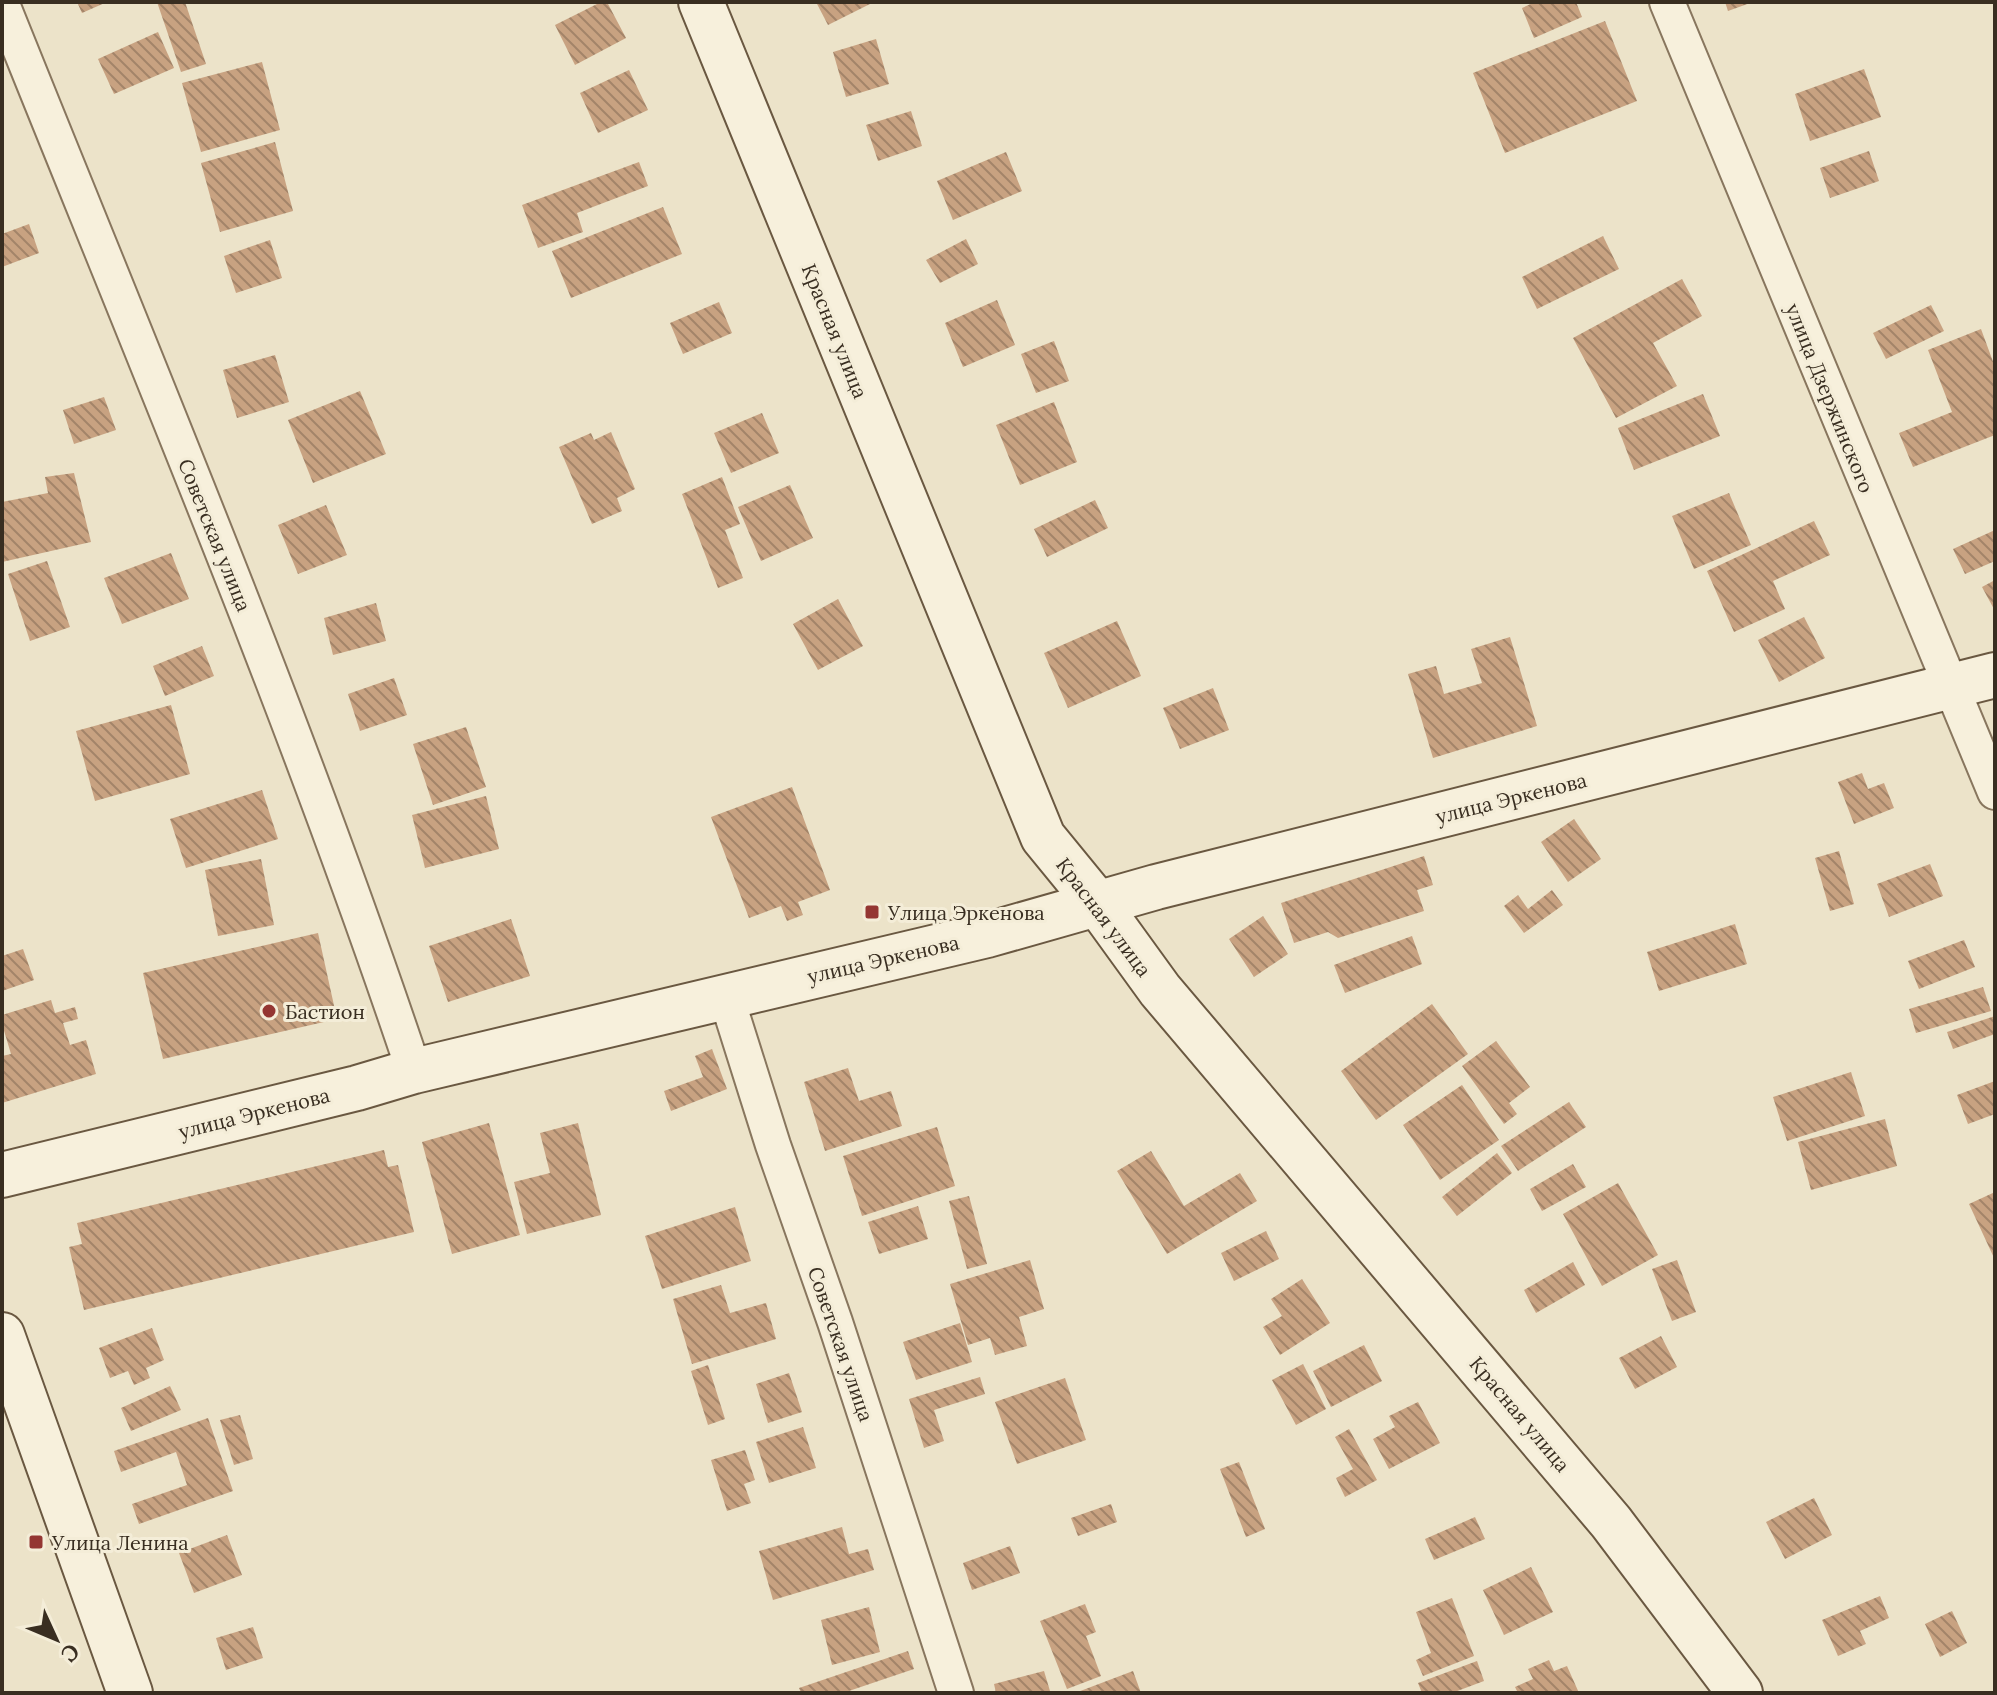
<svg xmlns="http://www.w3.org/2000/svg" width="1997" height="1695" font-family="Lora,serif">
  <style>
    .building { fill: url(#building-back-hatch) }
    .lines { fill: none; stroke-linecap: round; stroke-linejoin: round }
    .street-casing { stroke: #88765e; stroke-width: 38 }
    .secondary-casing { stroke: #6a5841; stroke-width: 48 }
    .street { stroke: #f7f0dc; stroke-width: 34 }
    .secondary { stroke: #f7f0dc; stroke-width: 44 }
    .poi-dot { fill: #943632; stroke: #f4edd8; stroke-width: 3 }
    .labels { text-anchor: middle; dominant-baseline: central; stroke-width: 6; stroke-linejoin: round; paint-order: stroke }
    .street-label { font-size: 20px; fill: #392e21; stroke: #f4edd8 }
    .poi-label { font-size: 20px; fill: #392e21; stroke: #f4edd8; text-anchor: start }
  </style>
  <defs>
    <pattern id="building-back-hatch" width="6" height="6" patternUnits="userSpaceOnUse" patternTransform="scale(2)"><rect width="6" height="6" fill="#c8a281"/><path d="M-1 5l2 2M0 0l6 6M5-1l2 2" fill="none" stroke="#a38469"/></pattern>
  </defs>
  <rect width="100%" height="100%" fill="#ece3c9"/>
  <g class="building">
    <polygon points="77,2 107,2 82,13"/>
    <polygon points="157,2 185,2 206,64 181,72"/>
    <polygon points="601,2 607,2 626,38 575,65 555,25"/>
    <polygon points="816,2 874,2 828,25"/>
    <polygon points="1535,2 1576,2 1582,17 1534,38 1522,8"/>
    <polygon points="1725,2 1753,2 1728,11"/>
    <polygon points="1605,21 1637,101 1505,153 1473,73"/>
    <polygon points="158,32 174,68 114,94 98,59"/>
    <polygon points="876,39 889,84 846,97 833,52"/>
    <polygon points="262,62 280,130 201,152 182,83"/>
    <polygon points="1864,69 1881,117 1810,141 1795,94"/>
    <polygon points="629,70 648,110 598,133 580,93"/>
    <polygon points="911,111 922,146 878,161 866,125"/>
    <polygon points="275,142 293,211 220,232 201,163"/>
    <polygon points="1869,151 1879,181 1830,198 1820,168"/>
    <polygon points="1006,152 1022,191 953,220 937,181"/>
    <polygon points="639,162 648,186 577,213 583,232 538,248 522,205"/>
    <polygon points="663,207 682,254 571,298 552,251"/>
    <polygon points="29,224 39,253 2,267 2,234"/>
    <polygon points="1603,236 1619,269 1537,309 1522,277"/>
    <polygon points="966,239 978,264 940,283 926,260"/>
    <polygon points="270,240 282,278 236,293 224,256"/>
    <polygon points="1682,279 1702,316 1653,343 1677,386 1616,418 1573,338"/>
    <polygon points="997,300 1015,345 963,367 945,323"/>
    <polygon points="719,302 732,333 683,354 670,323"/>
    <polygon points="1931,305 1944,331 1886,359 1873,333"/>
    <polygon points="1981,329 1995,367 1995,435 1913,467 1899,433 1952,412 1928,350"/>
    <polygon points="1054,341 1069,381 1036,393 1021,354"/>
    <polygon points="275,355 289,402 237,418 223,370"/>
    <polygon points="360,391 386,454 313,483 288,420"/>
    <polygon points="1703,394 1720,436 1634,470 1618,428"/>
    <polygon points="104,397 116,430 74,444 63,410"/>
    <polygon points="1054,402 1077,462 1020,485 996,425"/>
    <polygon points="762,413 779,453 731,473 714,433"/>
    <polygon points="611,432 635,489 617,498 622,511 592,524 559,447 591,433 594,440"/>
    <polygon points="74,473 91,542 2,562 2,502 48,493 45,477"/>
    <polygon points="722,477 740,524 725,530 743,578 718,588 682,494"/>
    <polygon points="790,485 813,538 761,561 738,507"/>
    <polygon points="1729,493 1751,545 1694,569 1672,516"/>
    <polygon points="1095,500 1108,528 1047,557 1034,529"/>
    <polygon points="326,505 347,555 298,574 278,525"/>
    <polygon points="1814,521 1830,555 1773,581 1785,609 1734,632 1707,571"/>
    <polygon points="1995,530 1995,561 1965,574 1953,549"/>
    <polygon points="171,553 189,599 122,624 104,578"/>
    <polygon points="47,561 70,627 30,641 8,574"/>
    <polygon points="1995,580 1995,611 1982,587"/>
    <polygon points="838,599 863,646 818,670 793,624"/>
    <polygon points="376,603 386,641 333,655 324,618"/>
    <polygon points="1804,617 1825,658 1779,682 1758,640"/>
    <polygon points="1117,621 1141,676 1068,708 1044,653"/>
    <polygon points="1510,637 1537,726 1433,758 1408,674 1436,666 1444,694 1482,683 1471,649"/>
    <polygon points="202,646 214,676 165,696 153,666"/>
    <polygon points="394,678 407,715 360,731 348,694"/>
    <polygon points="1213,688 1229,730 1180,749 1163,708"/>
    <polygon points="171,705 190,774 95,801 76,731"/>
    <polygon points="466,727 486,787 433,805 413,744"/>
    <polygon points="1862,773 1868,789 1884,783 1894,808 1854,824 1838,782"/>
    <polygon points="792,787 830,890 798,902 803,915 787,921 781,906 749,918 711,817"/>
    <polygon points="262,790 278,839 186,868 170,819"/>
    <polygon points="486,796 499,849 425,868 412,815"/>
    <polygon points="1574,819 1601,859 1568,882 1541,842"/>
    <polygon points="1839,851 1854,904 1830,911 1815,858"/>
    <polygon points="1424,856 1433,885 1417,890 1424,911 1338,938 1328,932 1294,943 1281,903"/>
    <polygon points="261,859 274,925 218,936 205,870"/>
    <polygon points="1930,864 1943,896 1889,917 1877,884"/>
    <polygon points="1552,890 1563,905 1524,933 1504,906 1518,895 1528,909"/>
    <polygon points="1263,916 1288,954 1254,977 1229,939"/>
    <polygon points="511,919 530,976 448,1002 429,946"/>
    <polygon points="1735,924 1747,964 1659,991 1647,952"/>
    <polygon points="318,933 337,1019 163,1059 143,973"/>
    <polygon points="1412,936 1422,964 1345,993 1334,965"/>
    <polygon points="1964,940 1975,967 1919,989 1908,961"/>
    <polygon points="23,949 34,980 2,991 2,956"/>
    <polygon points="1983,987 1991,1011 1916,1033 1909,1009"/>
    <polygon points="51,1000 55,1013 75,1007 78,1019 63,1023 70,1045 86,1040 96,1074 2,1103 2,1056 11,1054 2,1024 2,1015"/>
    <polygon points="1432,1004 1468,1054 1376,1120 1341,1071"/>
    <polygon points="1995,1016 1995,1034 1953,1049 1947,1032"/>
    <polygon points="1496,1041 1530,1087 1509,1103 1517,1114 1504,1124 1462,1066"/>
    <polygon points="712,1049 727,1089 671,1111 664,1091 703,1077 695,1056"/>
    <polygon points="848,1068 859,1101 891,1091 902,1126 825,1151 804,1082"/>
    <polygon points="1851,1072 1865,1116 1787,1141 1773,1097"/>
    <polygon points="1995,1081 1995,1114 1968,1124 1957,1095"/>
    <polygon points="1462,1085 1499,1140 1440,1180 1403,1125"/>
    <polygon points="1569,1102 1586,1127 1518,1171 1501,1146"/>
    <polygon points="1885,1119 1897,1166 1811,1190 1798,1142"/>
    <polygon points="489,1123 520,1235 452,1254 422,1142"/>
    <polygon points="578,1123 601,1215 527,1234 514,1182 550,1173 540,1133"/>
    <polygon points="937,1127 955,1186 862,1216 843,1156"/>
    <polygon points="384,1150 388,1167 398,1165 414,1232 84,1310 69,1247 82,1244 77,1223"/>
    <polygon points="1151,1151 1184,1206 1240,1173 1257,1201 1167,1254 1117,1171"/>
    <polygon points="1497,1153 1512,1173 1457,1216 1442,1197"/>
    <polygon points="1573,1164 1586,1187 1542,1211 1530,1189"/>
    <polygon points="1618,1183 1658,1255 1602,1286 1563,1214"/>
    <polygon points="1995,1192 1995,1260 1969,1204"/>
    <polygon points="969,1196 987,1264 967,1269 949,1201"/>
    <polygon points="918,1206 928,1239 879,1254 868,1222"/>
    <polygon points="735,1207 751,1261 662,1289 645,1236"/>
    <polygon points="1266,1231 1279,1259 1234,1281 1221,1253"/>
    <polygon points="1030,1260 1044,1309 1019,1317 1027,1346 995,1355 990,1338 968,1345 950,1284"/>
    <polygon points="1677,1260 1696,1312 1672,1321 1652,1269"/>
    <polygon points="1573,1262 1585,1285 1536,1313 1524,1290"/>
    <polygon points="1302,1279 1330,1323 1280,1355 1263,1327 1282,1316 1271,1299"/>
    <polygon points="721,1285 730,1313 766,1303 776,1339 692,1364 673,1299"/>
    <polygon points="960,1323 972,1362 916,1380 903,1342"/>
    <polygon points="152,1328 164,1360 146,1368 150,1378 134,1385 128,1371 110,1378 99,1348"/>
    <polygon points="1661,1336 1677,1367 1635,1389 1619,1358"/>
    <polygon points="1364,1345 1382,1381 1331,1407 1313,1371"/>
    <polygon points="1303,1364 1326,1409 1296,1425 1272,1380"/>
    <polygon points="708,1365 725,1419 708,1425 691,1371"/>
    <polygon points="789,1373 802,1412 768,1423 756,1384"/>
    <polygon points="980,1377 985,1394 934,1410 944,1441 924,1448 909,1399"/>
    <polygon points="1065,1378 1086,1440 1017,1464 995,1402"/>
    <polygon points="170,1386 181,1410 131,1431 121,1408"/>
    <polygon points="1418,1402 1440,1443 1389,1469 1373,1439 1395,1427 1389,1416"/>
    <polygon points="240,1415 253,1459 234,1465 220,1420"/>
    <polygon points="208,1418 233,1491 139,1524 132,1504 187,1485 176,1452 121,1472 114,1451"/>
    <polygon points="803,1427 816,1468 769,1483 756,1442"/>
    <polygon points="1349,1429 1377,1480 1345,1497 1336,1478 1353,1469 1335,1437"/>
    <polygon points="745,1450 755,1480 744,1484 751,1503 727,1511 711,1460"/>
    <polygon points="1239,1462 1265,1529 1246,1537 1220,1469"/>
    <polygon points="1814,1498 1832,1535 1785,1559 1766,1522"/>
    <polygon points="1111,1504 1117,1522 1078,1536 1071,1518"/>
    <polygon points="1475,1517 1485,1539 1434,1560 1425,1539"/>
    <polygon points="842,1527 849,1554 868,1549 874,1570 773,1600 759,1551"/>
    <polygon points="227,1535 242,1575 194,1593 179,1553"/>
    <polygon points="1010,1546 1020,1573 972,1590 963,1563"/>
    <polygon points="1531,1567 1553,1612 1504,1635 1483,1590"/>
    <polygon points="1880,1596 1889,1618 1860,1631 1866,1644 1838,1656 1822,1620"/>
    <polygon points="1452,1598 1474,1656 1423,1676 1416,1660 1431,1653 1416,1612"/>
    <polygon points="1085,1604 1096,1632 1086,1636 1101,1676 1067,1689 1040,1621"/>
    <polygon points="869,1607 880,1652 832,1665 821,1620"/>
    <polygon points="1952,1611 1967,1643 1940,1657 1925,1624"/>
    <polygon points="253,1627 263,1658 226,1670 216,1638"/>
    <polygon points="908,1651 914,1669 843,1693 801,1693 799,1688"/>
    <polygon points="1549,1660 1554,1671 1567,1666 1579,1693 1518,1693 1515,1687 1533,1679 1528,1669"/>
    <polygon points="1477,1661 1484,1681 1452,1693 1422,1693 1418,1683"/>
    <polygon points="1044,1671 1050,1691 996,1693 994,1684"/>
    <polygon points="1133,1671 1141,1693 1075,1693"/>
  </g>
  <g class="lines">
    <g class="street-casing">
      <g id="street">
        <polyline points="1667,2 1995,792"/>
        <path d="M2,4C144,358 293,710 414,1071"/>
        <polyline points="726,996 773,1145 835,1322 956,1693"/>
      </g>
    </g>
    <g class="secondary-casing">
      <g id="secondary">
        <polyline points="701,2 1043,837 1097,903 1160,990 1611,1522 1740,1693"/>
        <polyline points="2,1175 357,1088 414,1071 987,935 1156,887 1995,675"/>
        <polyline points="2,1335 130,1693"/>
      </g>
    </g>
    <use href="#street" class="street"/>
    <use href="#secondary" class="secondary"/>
  </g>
  <g class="poi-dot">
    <rect x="864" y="904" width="16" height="16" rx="4"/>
    <circle cx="269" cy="1011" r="8"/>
    <rect x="28" y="1534" width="16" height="16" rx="4"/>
  </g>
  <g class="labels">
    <g class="street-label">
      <text transform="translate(835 331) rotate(68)">Красная улица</text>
      <text transform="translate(1830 398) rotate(68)">улица Дзержинского</text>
      <text transform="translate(215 535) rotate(68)">Советская улица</text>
      <text transform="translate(1511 798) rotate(-14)">улица Эркенова</text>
      <text transform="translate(1104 917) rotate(53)">Красная улица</text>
      <text transform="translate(883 959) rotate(-13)">улица Эркенова</text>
      <text transform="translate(254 1113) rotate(-14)">улица Эркенова</text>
      <text transform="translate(841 1344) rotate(71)">Советская улица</text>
      <text transform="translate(1520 1414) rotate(50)">Красная улица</text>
    </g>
    <g class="poi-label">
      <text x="888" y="912">Улица Эркенова</text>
      <text x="285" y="1011">Бастион</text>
      <text x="52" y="1542">Улица Ленина</text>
    </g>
  </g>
  <rect width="1997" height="1695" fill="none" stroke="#392e21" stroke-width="8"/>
  <g transform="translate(56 1639) rotate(134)" stroke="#f4edd8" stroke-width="6" paint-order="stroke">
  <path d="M0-6L14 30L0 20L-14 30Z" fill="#392e21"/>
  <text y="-12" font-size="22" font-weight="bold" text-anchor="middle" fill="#392e21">С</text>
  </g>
</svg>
